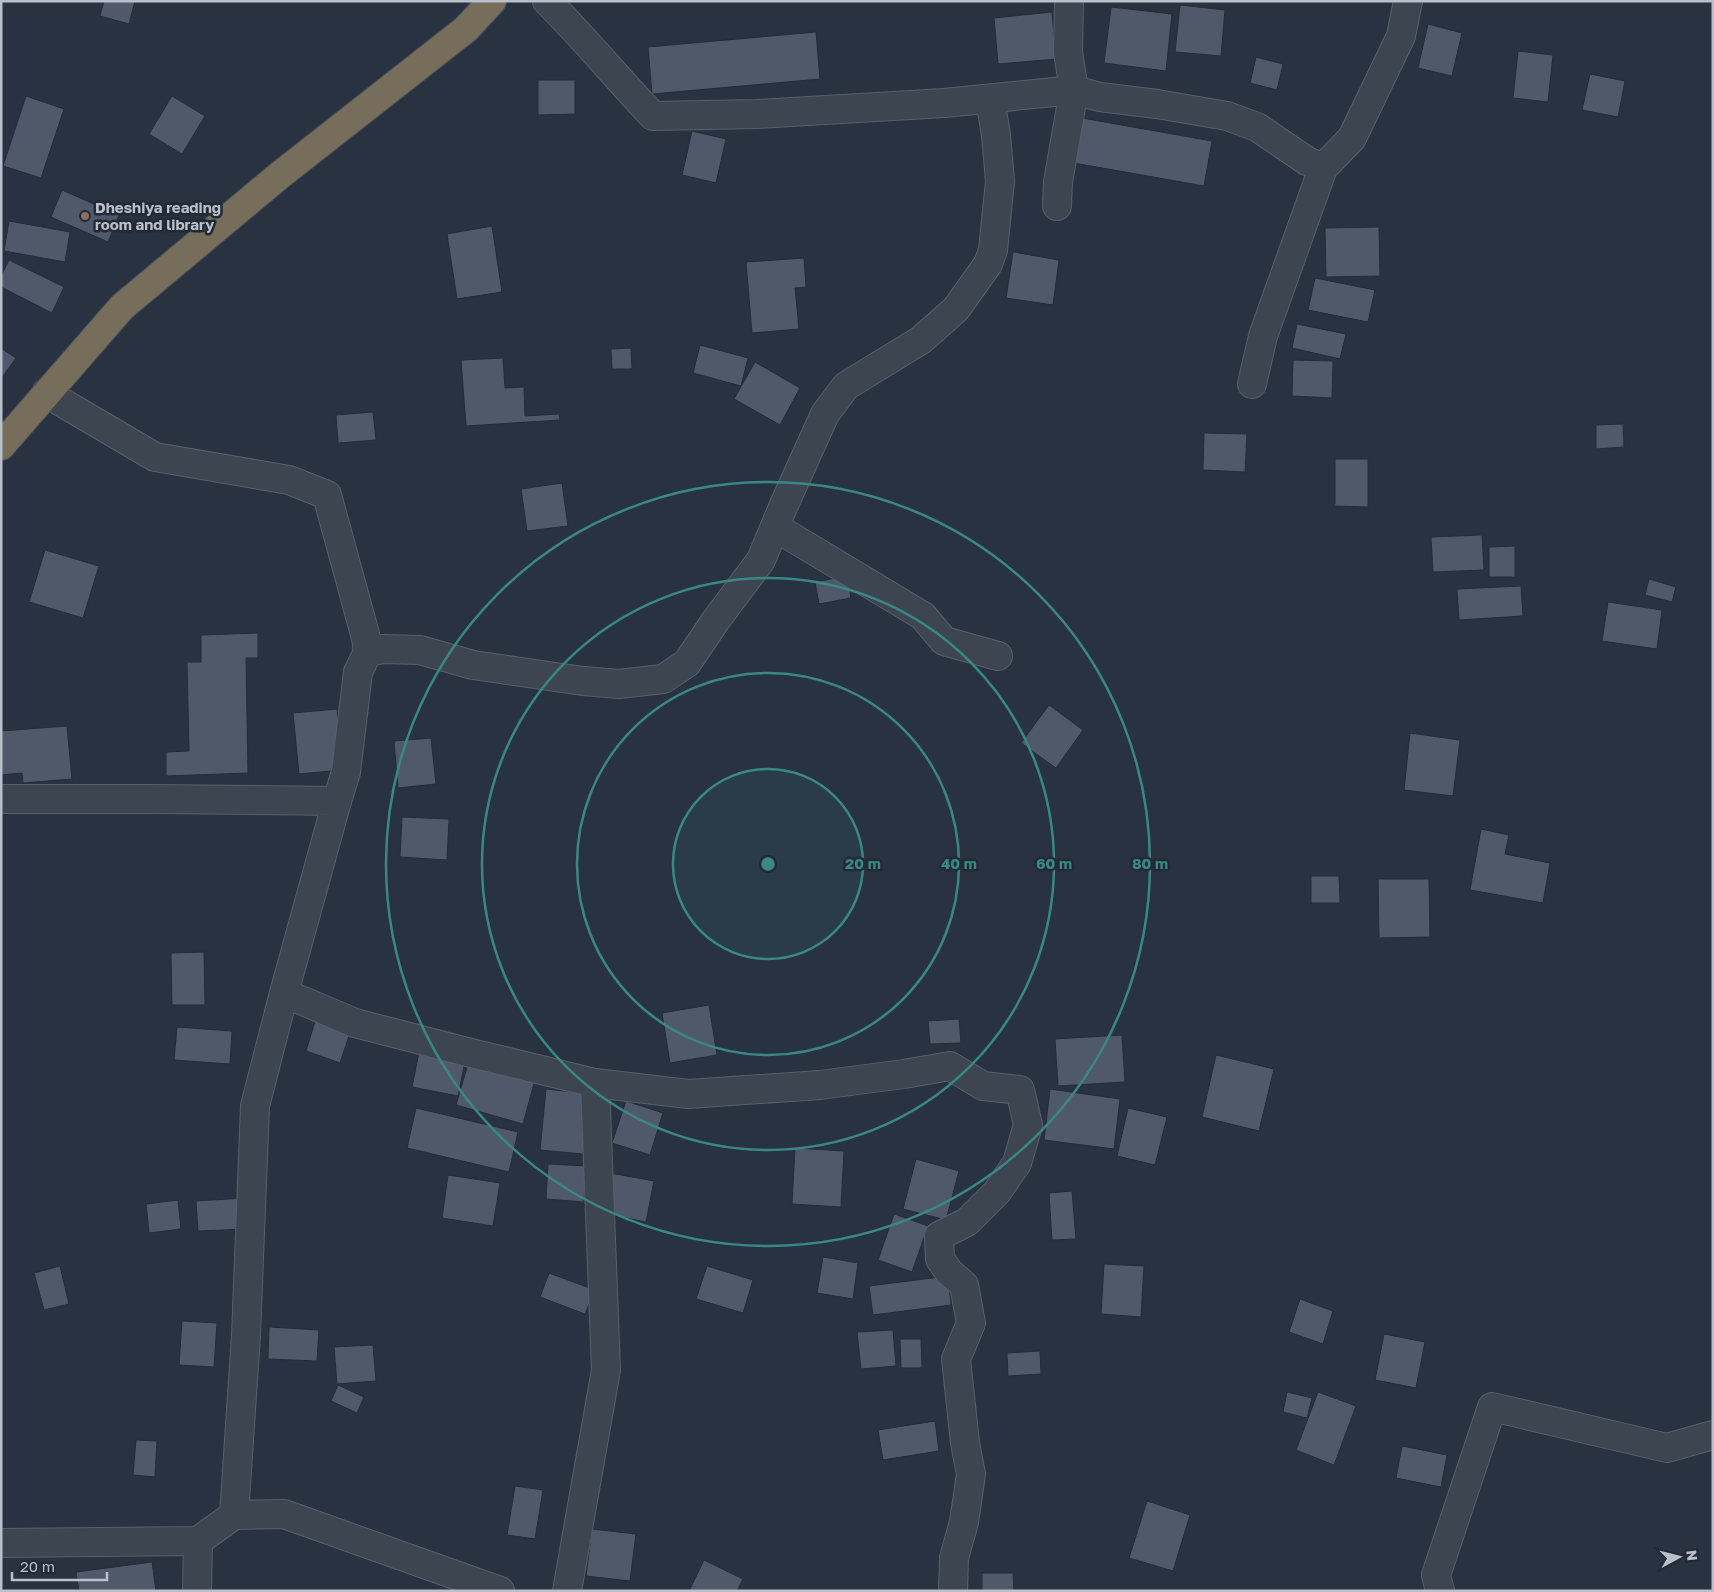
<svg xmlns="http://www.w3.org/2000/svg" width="1714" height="1592" font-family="'Golos Text',sans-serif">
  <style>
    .building { fill: #50596a; stroke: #242c38 }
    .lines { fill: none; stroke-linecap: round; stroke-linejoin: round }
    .minor-casing { stroke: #58606b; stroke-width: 30 }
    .highway-casing { stroke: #454d58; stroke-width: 30 }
    .minor { stroke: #3d4551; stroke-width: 28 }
    .highway { stroke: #766d5b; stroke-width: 28 }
    .ring { fill: none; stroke: #3a8885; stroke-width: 2.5 }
    .education-dot { fill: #8d6e63; stroke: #222a36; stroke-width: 2 }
    .labels { text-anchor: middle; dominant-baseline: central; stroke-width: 5; stroke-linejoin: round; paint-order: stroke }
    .poi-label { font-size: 15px; font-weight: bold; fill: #bac0cb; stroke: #222a36; text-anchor: start }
    .centre { fill: #3a8885; stroke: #222a36; stroke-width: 2.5 }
    .ring-label { font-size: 15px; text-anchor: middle; font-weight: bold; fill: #3a8885; stroke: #222a36; stroke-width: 5; stroke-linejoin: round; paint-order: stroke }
  </style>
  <rect width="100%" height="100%" fill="#293241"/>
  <g class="building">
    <polygon points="104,1 135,1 129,24 100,16"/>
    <polygon points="1180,5 1225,10 1221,56 1175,52"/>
    <polygon points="1111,7 1172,14 1166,71 1104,63"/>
    <polygon points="1052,12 1056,59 998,64 994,18"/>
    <polygon points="1428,24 1462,33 1452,76 1418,68"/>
    <polygon points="816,32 820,79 652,94 648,47"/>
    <polygon points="1518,51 1553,55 1548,102 1513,98"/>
    <polygon points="1256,57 1283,64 1277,90 1250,83"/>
    <polygon points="1590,74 1625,81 1618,117 1582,110"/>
    <polygon points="538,80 575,80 575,114 538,115"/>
    <polygon points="26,96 64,109 41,178 3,166"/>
    <polygon points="172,96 205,116 182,154 149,134"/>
    <polygon points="1082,118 1212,141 1204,186 1074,163"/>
    <polygon points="692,131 726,139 716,183 682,175"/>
    <polygon points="62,190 119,215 108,242 51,217"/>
    <polygon points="9,221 70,232 65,262 4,251"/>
    <polygon points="492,226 502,292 457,299 447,234"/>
    <polygon points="1379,227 1380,276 1326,277 1325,228"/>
    <polygon points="1013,252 1059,260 1053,305 1006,298"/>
    <polygon points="804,258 806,287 795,288 799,329 752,333 746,262"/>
    <polygon points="9,260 64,287 52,313 1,287 1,276"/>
    <polygon points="1315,278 1375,290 1368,322 1308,310"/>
    <polygon points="1297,324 1346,334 1340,359 1292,348"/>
    <polygon points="700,345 748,358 741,386 693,373"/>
    <polygon points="1,348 16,358 1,379"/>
    <polygon points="631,348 632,369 612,369 611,349"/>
    <polygon points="503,358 505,388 524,387 525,416 559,414 560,420 466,426 461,360"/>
    <polygon points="1293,360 1333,361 1332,398 1292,396"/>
    <polygon points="755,362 800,388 780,425 734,399"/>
    <polygon points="373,412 376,440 338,443 336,415"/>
    <polygon points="1623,424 1624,447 1596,449 1596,425"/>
    <polygon points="1204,433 1247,434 1245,472 1203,470"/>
    <polygon points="1335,459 1368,459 1368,507 1335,506"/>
    <polygon points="562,483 568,526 527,531 521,489"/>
    <polygon points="1482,535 1484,570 1433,572 1431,537"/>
    <polygon points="1515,546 1515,577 1489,577 1489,547"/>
    <polygon points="45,550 99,566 83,618 29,602"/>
    <polygon points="847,576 851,598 819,604 815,582"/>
    <polygon points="1649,579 1676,587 1672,602 1645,595"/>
    <polygon points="1521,586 1523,616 1459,620 1457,589"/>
    <polygon points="1608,602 1662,610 1657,649 1602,641"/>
    <polygon points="258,633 258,658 246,658 248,773 166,776 166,752 189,751 187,662 201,662 201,635"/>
    <polygon points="1049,705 1083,730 1056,768 1021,743"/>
    <polygon points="337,709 342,770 299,774 293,713"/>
    <polygon points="67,726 72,779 23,783 22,773 1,775 1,731"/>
    <polygon points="1410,733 1460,740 1453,796 1404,790"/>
    <polygon points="431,738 436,784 398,788 394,741"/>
    <polygon points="402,817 449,819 447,860 400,857"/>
    <polygon points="1481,829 1509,835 1505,854 1550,863 1543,903 1470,890"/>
    <polygon points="1311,876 1339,876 1340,903 1311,903"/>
    <polygon points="1378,879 1429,879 1430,937 1379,938"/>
    <polygon points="204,952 205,1005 172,1005 171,953"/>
    <polygon points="709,1005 717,1055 670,1063 662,1013"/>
    <polygon points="317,1015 352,1027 340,1063 306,1051"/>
    <polygon points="959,1019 961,1043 930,1044 928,1021"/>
    <polygon points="177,1027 232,1031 230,1064 174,1060"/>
    <polygon points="1122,1035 1125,1082 1058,1086 1055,1039"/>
    <polygon points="421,1042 467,1052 458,1096 412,1087"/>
    <polygon points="1216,1055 1274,1069 1259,1131 1202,1117"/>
    <polygon points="470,1057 536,1076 523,1124 456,1105"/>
    <polygon points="546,1089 590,1094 583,1154 540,1150"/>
    <polygon points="1050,1089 1120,1099 1114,1149 1044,1140"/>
    <polygon points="626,1101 663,1113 650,1155 612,1143"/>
    <polygon points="416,1108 518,1132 509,1172 407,1148"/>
    <polygon points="1128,1108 1167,1117 1155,1165 1117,1156"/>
    <polygon points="795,1148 844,1151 841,1207 792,1204"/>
    <polygon points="916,1159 959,1171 946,1220 903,1209"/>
    <polygon points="548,1164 586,1166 584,1202 546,1199"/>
    <polygon points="605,1172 654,1181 646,1222 597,1212"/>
    <polygon points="448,1175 500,1183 493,1226 442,1218"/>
    <polygon points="1072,1191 1076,1239 1052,1240 1049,1193"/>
    <polygon points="244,1198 246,1229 198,1231 196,1201"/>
    <polygon points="178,1200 181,1229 149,1233 146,1204"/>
    <polygon points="894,1214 928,1226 912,1272 878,1260"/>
    <polygon points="823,1257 858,1263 853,1299 817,1293"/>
    <polygon points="1104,1264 1144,1266 1141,1317 1101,1314"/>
    <polygon points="60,1266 69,1304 44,1310 34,1273"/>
    <polygon points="707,1266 753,1280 743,1313 696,1299"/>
    <polygon points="549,1273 595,1290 585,1314 540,1297"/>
    <polygon points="948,1276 951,1305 873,1315 869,1286"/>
    <polygon points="1300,1299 1333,1311 1323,1344 1289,1332"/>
    <polygon points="182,1321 217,1323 214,1367 179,1365"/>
    <polygon points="269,1327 319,1330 317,1361 268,1359"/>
    <polygon points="893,1330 896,1366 861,1369 857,1332"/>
    <polygon points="1384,1334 1425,1342 1416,1388 1375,1380"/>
    <polygon points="900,1339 921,1339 922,1368 901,1368"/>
    <polygon points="373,1345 376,1381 337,1384 334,1347"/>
    <polygon points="1040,1351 1041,1374 1008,1376 1007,1353"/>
    <polygon points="338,1385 364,1397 357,1413 331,1401"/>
    <polygon points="1287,1392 1312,1398 1307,1418 1283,1412"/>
    <polygon points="1318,1392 1356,1406 1334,1465 1296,1450"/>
    <polygon points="935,1421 939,1451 883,1460 878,1430"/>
    <polygon points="136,1440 157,1441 155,1477 133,1475"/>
    <polygon points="1402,1446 1447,1455 1441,1487 1396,1478"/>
    <polygon points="515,1486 543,1490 535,1539 507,1535"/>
    <polygon points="1147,1501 1190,1515 1173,1571 1129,1558"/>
    <polygon points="592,1529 636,1534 630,1581 586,1576"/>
    <polygon points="704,1560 743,1579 737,1591 689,1591"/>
    <polygon points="152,1562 156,1591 79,1591 76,1572"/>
    <polygon points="982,1573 1013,1573 1014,1591 982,1591"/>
  </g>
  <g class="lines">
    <g class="minor-casing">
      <g id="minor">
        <path d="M547,1C584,38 617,78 653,116L757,114L944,103L1074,90L1058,182L1057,206"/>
        <polyline points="1069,1 1068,52 1074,90 1100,97 1157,104 1227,116 1257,127 1307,161 1323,168 1263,336 1252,384"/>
        <polyline points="1323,168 1352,138 1401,36 1408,1"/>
        <polyline points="46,393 155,457 289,480 327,495 366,638 368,652"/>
        <polyline points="775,527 923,616 944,641 998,656"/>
        <polyline points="1,799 154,799 337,801 284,993 255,1106 246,1335 234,1515 284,1514 500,1591"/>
        <polyline points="337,801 346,772 358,672 368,652 383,649 420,650 473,665 583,681 619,684 663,679 687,663 716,620 761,560 783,507 825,414 846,386 921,340 956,309 988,264 993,250 1000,181 996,135 990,99"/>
        <polyline points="284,993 355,1023 471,1053 595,1083 688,1094 820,1085 904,1074 950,1066 983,1086 1020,1090 1028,1125 1017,1163 997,1192 967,1222 939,1236 940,1259 949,1272 964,1285 971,1323 956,1359 965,1443 971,1474 964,1522 954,1558 953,1591"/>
        <polyline points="1,1543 198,1541 234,1515"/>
        <polyline points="197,1591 198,1541"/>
        <polyline points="567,1591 606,1370 595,1083"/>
        <polyline points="1440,1591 1436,1575 1492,1407 1667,1448 1713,1435"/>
      </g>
    </g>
    <g class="highway-casing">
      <polyline id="highway" points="1,446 122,307 280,175 466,29 492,1"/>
    </g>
    <use href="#minor" class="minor"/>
    <use href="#highway" class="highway"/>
  </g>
  <circle cx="768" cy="864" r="95" fill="#3a8885" fill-opacity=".12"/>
  <g class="ring">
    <circle cx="768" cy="864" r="95"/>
    <circle cx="768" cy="864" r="191"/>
    <circle cx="768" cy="864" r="286"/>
    <circle cx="768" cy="864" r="382"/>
  </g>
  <circle class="education-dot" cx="85" cy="216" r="5"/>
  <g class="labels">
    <g class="poi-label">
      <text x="95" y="207">Dheshiya reading<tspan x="95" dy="17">room and library</tspan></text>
    </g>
  </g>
  <circle cx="768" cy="864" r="8" class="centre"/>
  <g class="ring-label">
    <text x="863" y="869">20 m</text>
    <text x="959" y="869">40 m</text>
    <text x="1054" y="869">60 m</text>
    <text x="1150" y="869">80 m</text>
  </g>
  <rect width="1714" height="1592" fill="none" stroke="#bac0cb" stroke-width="5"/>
  <g transform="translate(1679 1557) rotate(83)" stroke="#222a36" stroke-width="4" paint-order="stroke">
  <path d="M0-4L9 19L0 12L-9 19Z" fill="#bac0cb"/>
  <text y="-8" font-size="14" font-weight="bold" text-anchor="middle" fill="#bac0cb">N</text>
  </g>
  <path d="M12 1572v8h95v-8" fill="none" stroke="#bac0cb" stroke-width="2.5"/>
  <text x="20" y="1572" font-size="15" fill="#bac0cb" stroke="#222a36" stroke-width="4" paint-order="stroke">20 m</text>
</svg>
